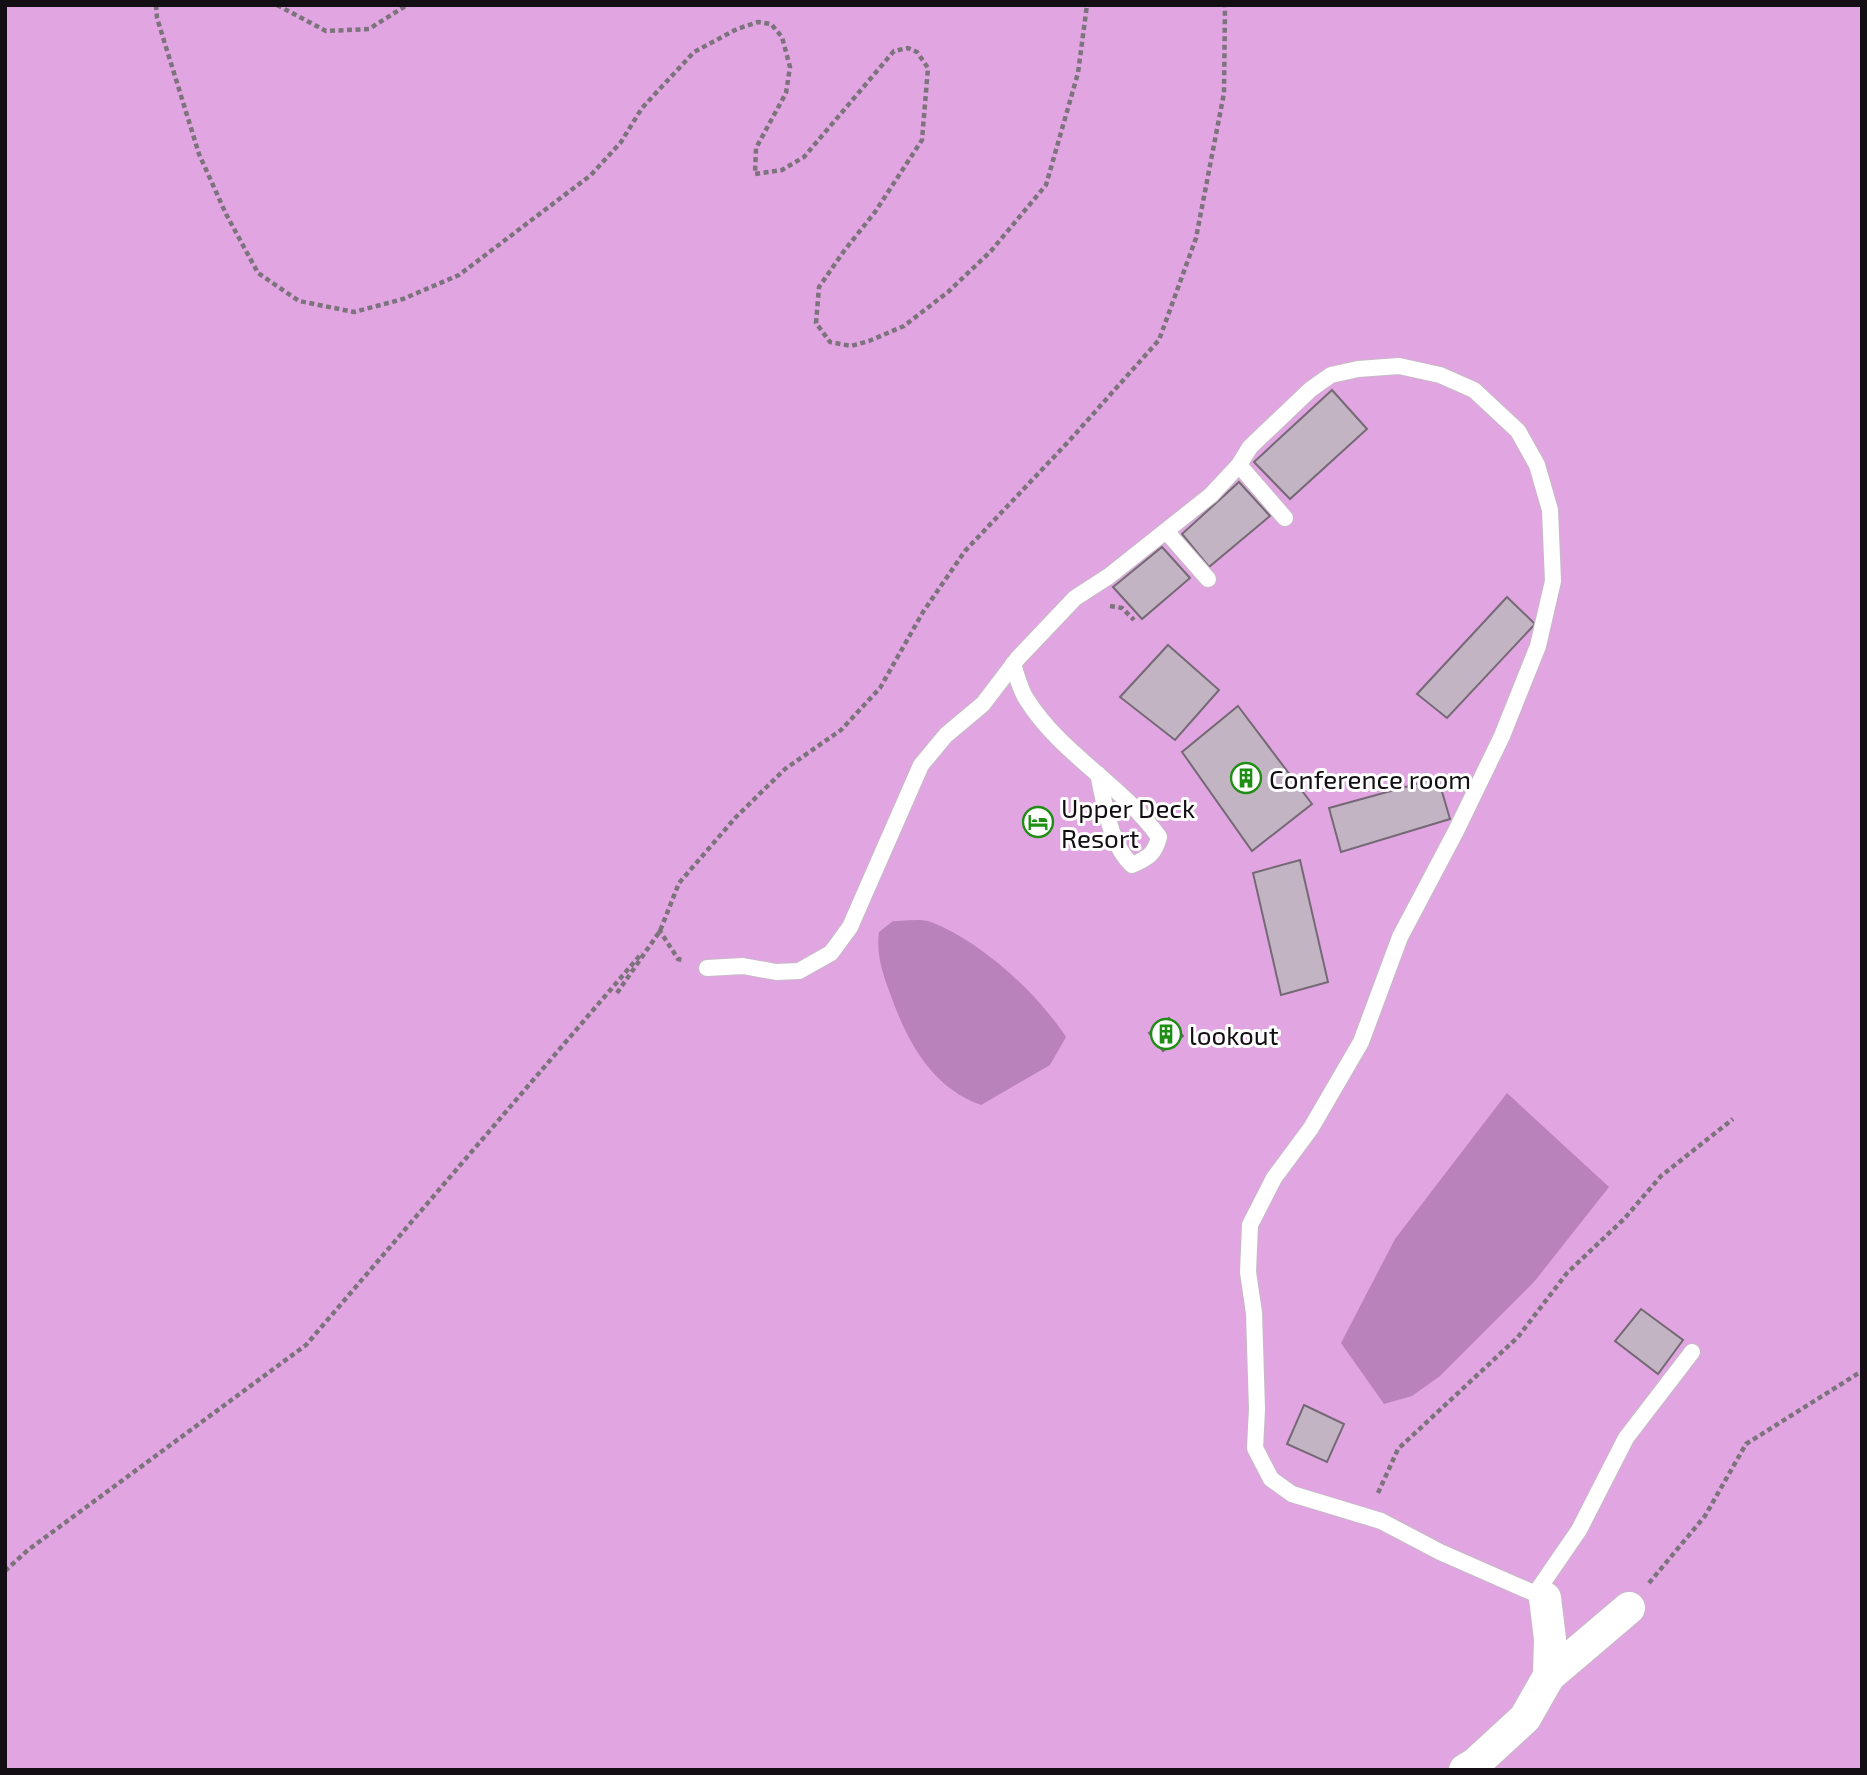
<svg xmlns="http://www.w3.org/2000/svg" width="1867" height="1775" font-family="'Exo 2',sans-serif">
  <style>
    .forest { fill: #e1a6e1 }
    .water { fill: #ba82ba }
    .building { fill: #c2b4c2; stroke: #766976; stroke-width: 2 }
    .lines { fill: none; stroke-linecap: round; stroke-linejoin: round }
    .lane-casing { stroke: #c7b9c7; stroke-width: 18 }
    .street-casing { stroke: #c7b9c7; stroke-width: 34 }
    .path { stroke: #7d737d; stroke-width: 4.5; stroke-dasharray: 5 3.5; stroke-linecap: butt }
    .lane { stroke: #fff; stroke-width: 16 }
    .street { stroke: #fff; stroke-width: 32 }
    .labels { text-anchor: middle; dominant-baseline: central; stroke-width: 6; stroke-linejoin: round; paint-order: stroke }
    .poi-label { font-size: 26px; fill: #130e13; stroke: #fff; text-anchor: start }
  </style>
  <rect width="100%" height="100%" fill="#fcedfc"/>
  <rect class="forest" x="5" y="5" width="1857" height="1765"/>
  <g class="water">
    <path d="M893,921C905,921 921,918 931,922C982,942 1037,993 1066,1037L1050,1065L981,1105C932,1088 907,1041 891,996C883,974 876,956 879,932Z"/>
    <polygon points="1507,1093 1609,1187 1534,1282 1440,1376 1412,1396 1384,1404 1341,1343 1395,1239"/>
  </g>
  <g class="building">
    <polygon points="1332,390 1367,429 1290,499 1254,462"/>
    <polygon points="1239,482 1270,516 1209,567 1182,534"/>
    <polygon points="1162,547 1190,578 1142,619 1113,587"/>
    <polygon points="1507,597 1535,624 1447,718 1417,694"/>
    <polygon points="1168,645 1219,690 1175,740 1120,697"/>
    <polygon points="1238,706 1312,804 1252,851 1182,752"/>
    <polygon points="1438,778 1450,819 1341,852 1329,808"/>
    <polygon points="1300,860 1328,982 1281,995 1253,873"/>
    <polygon points="1169,1018 1183,1036 1163,1051 1149,1033"/>
    <polygon points="1641,1309 1683,1340 1658,1374 1615,1341"/>
    <polygon points="1304,1405 1344,1424 1327,1462 1287,1444"/>
  </g>
  <g class="lines">
    <g class="lane-casing">
      <g id="lane">
        <polyline points="1239,465 1285,518"/>
        <polyline points="1166,531 1208,579"/>
        <path d="M1013,664C1017,676 1020,690 1027,700C1061,754 1122,785 1159,837C1155,854 1148,858 1132,865C1109,843 1105,804 1098,774"/>
        <polyline points="707,968 743,966 776,972 799,971 831,953 850,927 921,765 946,735 983,704 1018,658 1075,598 1109,576 1211,495 1239,465 1250,447 1311,389 1331,375 1358,369 1399,366 1440,375 1474,390 1518,431 1537,465 1550,510 1553,581 1538,646 1502,736 1456,831 1400,937 1361,1042 1311,1128 1274,1178 1250,1225 1248,1272 1254,1313 1257,1409 1255,1448 1271,1479 1292,1494 1381,1521 1440,1552 1545,1598"/>
        <polyline points="1535,1594 1579,1530 1626,1438 1692,1352"/>
      </g>
    </g>
    <g class="street-casing">
      <g id="street">
        <polyline points="1545,1598 1550,1639 1549,1676"/>
        <polyline points="1465,1770 1475,1764 1525,1718 1549,1676 1629,1608"/>
      </g>
    </g>
    <g class="path">
      <polyline points="156,5 157,18 199,154 226,214 258,273 299,301 354,312 403,299 459,275 591,175 621,142 642,108 694,52 737,29 758,22 771,24 782,37 790,67 786,93 756,148 755,174 782,170 804,157 894,51 908,48 917,52 928,68 922,140 875,212 844,251 819,287 816,323 830,342 851,346 869,341 904,326 948,292 991,251 1046,185 1078,73 1087,5"/>
      <polyline points="277,5 326,31 369,29 407,5"/>
      <polyline points="1110,606 1122,608 1134,620"/>
      <polyline points="659,933 660,931 678,959 683,960"/>
      <polyline points="617,993 660,931 679,883 736,817 785,769 841,730 880,688 923,612 965,551 1069,441 1159,340 1196,238 1224,93 1225,5"/>
      <polyline points="1378,1493 1398,1449 1518,1337 1567,1273 1624,1219 1661,1176 1733,1119"/>
      <polyline points="5,1571 28,1550 306,1345 642,953"/>
      <polyline points="1649,1583 1705,1516 1746,1444 1862,1371"/>
    </g>
    <use href="#lane" class="lane"/>
    <use href="#street" class="street"/>
  </g>
  <defs>
    <g id="building-ring" transform="scale(1.575)"><circle r="9.5" fill="#fff" stroke="#1f8e14" stroke-width="1.5"/><path d="M-4-6H4V6H1V3H-1V6H-4ZM-2.5-4.3h1.7v1.8h-1.7ZM.8-4.3h1.7v1.8H.8ZM-2.5-1h1.7V.8h-1.7ZM.8-1h1.7V.8H.8Z" fill="#1f8e14"/></g>
    <g id="hotel-ring" transform="scale(1.575)"><circle r="9.5" fill="#fff" stroke="#1f8e14" stroke-width="1.5"/><path d="M-6-4.5h1.5V1H6V5H4.5V3h-9V5H-6ZM-4 0a1.8 1.8 0 1 1 3.6 0ZM.5 0V-2.5h3Q6-2.5 6 0Z" fill="#1f8e14"/></g>
  </defs>
  <g fill-rule="evenodd">
    <use href="#building-ring" x="1246" y="778"/>
    <use href="#hotel-ring" x="1038" y="822"/>
    <use href="#building-ring" x="1166" y="1034"/>
  </g>
  <g class="labels">
    <g class="poi-label">
      <text x="1269" y="778">Conference room</text>
      <text x="1061" y="807">Upper Deck<tspan x="1061" dy="30">Resort</tspan></text>
      <text x="1189" y="1034">lookout</text>
    </g>
  </g>
  <rect width="1867" height="1775" fill="none" stroke="#130e13" stroke-width="14"/>
</svg>
